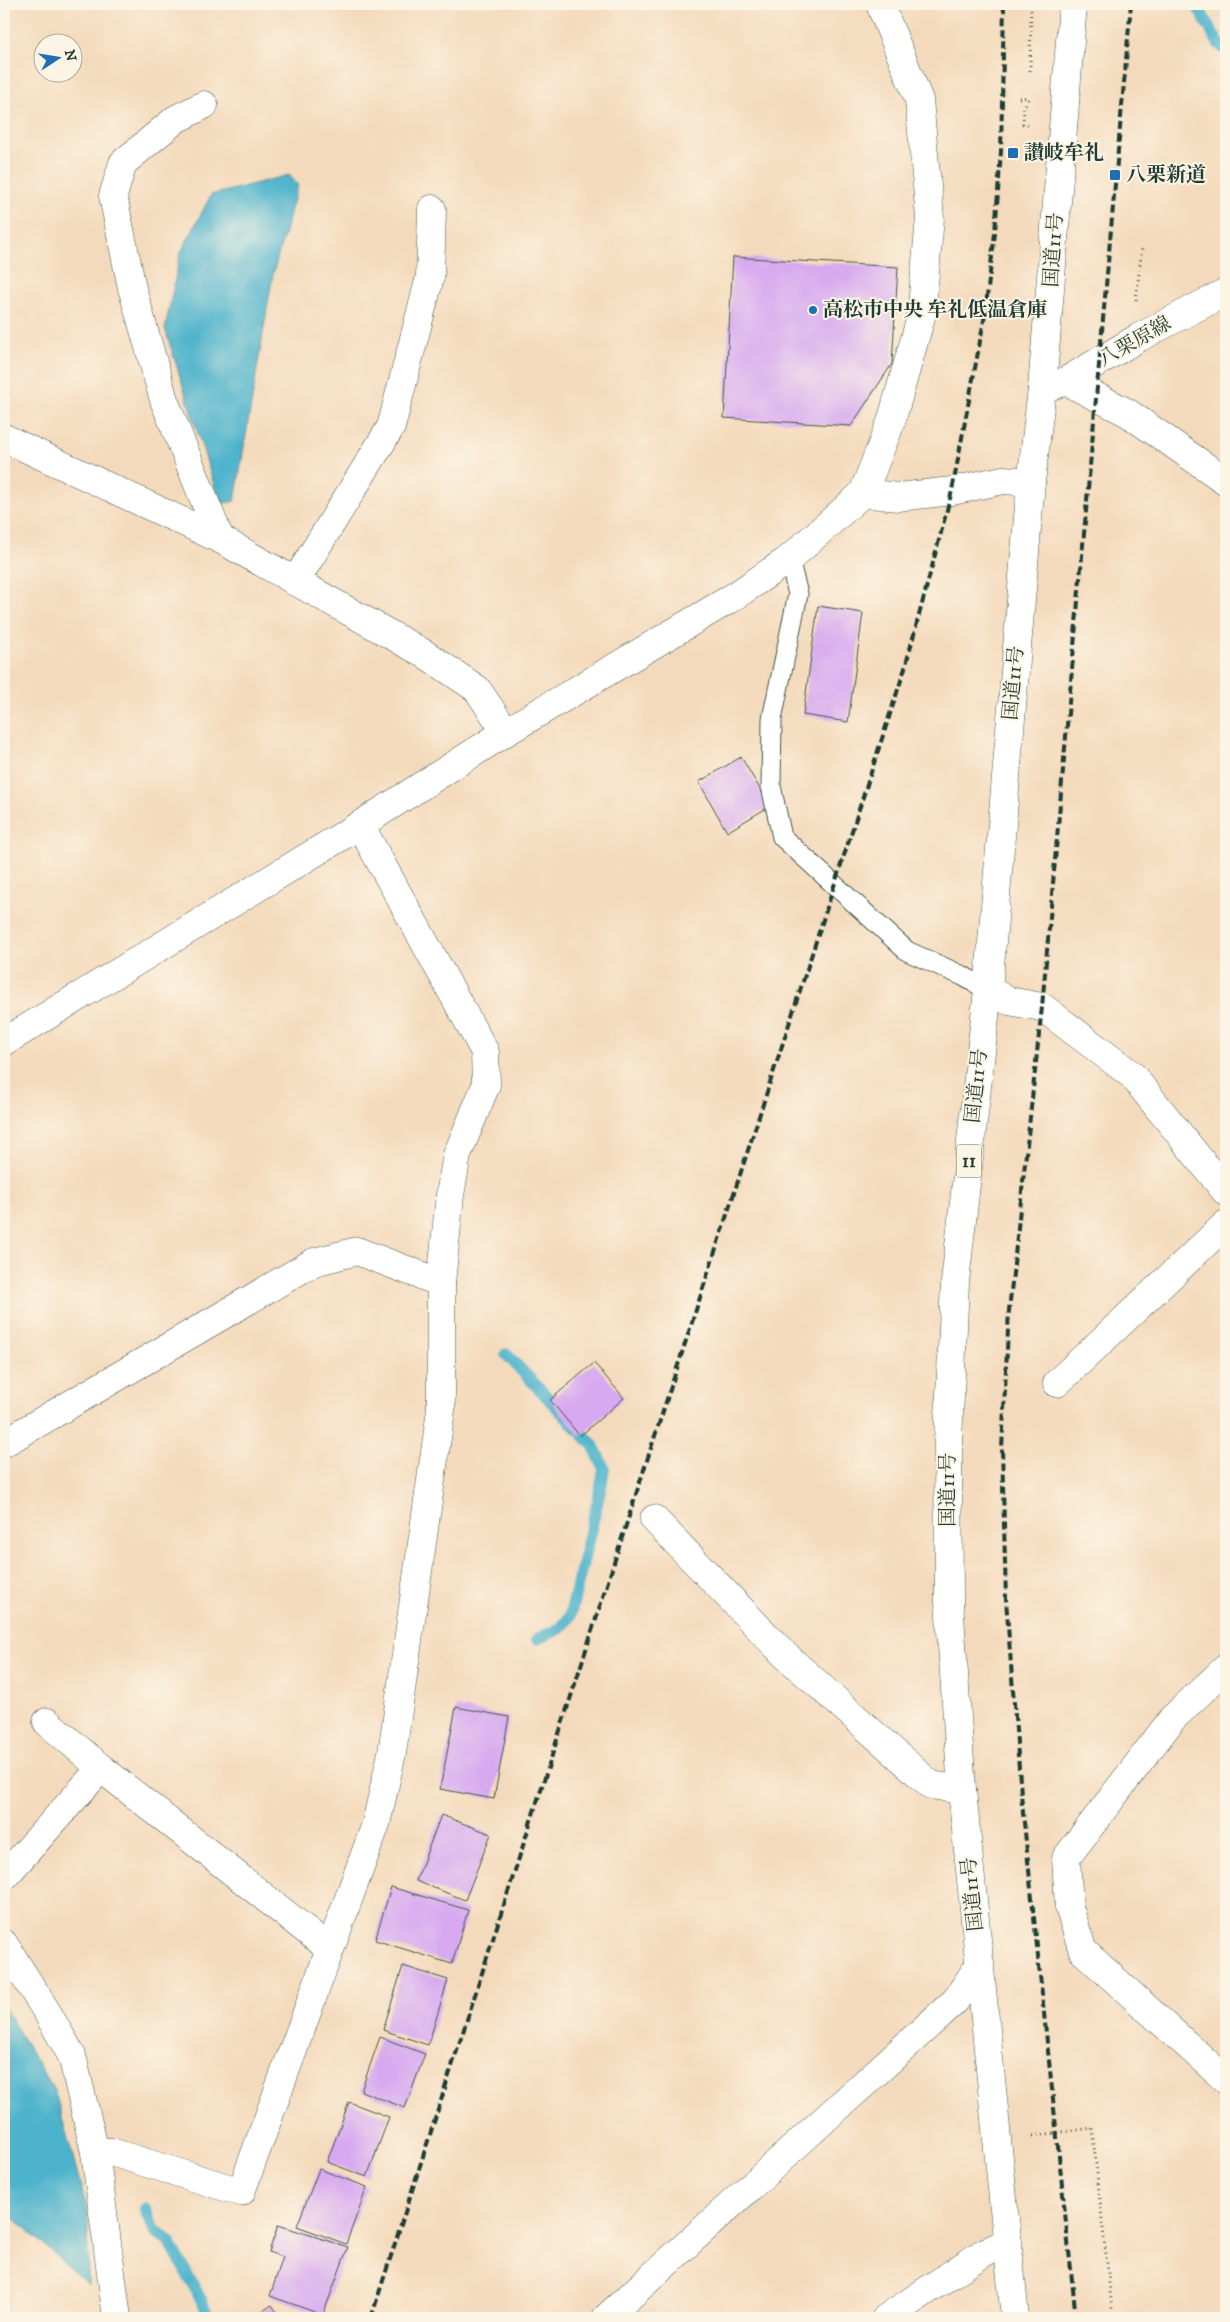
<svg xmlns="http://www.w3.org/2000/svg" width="1230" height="2322" font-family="'IM FELL DW Pica','Noto Serif JP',serif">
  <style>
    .water { fill: #4db3cc; stroke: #367880 }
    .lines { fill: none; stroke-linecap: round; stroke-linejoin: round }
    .stream { stroke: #4db3cc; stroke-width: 12 }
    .building { fill: #d7a9f0 }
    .service-casing { stroke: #3f5548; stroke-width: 21 }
    .minor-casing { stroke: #3f5548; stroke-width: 29 }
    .secondary-casing { stroke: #3f5548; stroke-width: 29 }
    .trunk-casing { stroke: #3f5548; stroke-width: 29 }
    .path { stroke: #3f5548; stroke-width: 3; stroke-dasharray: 1 4; stroke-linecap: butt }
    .service { stroke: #fff; stroke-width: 19 }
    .minor { stroke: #fff; stroke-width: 28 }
    .secondary { stroke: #fff; stroke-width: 28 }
    .trunk { stroke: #fff; stroke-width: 28 }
    .rail { stroke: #1f3d34; stroke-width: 4; stroke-dasharray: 8 4; stroke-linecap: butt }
    .poi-dot { fill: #1f6fb2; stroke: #fcf5e5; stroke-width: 2 }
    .labels { text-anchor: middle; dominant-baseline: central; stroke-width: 4; stroke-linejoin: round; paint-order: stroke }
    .shield { fill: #fcf5e5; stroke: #617469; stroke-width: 1 }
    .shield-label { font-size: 19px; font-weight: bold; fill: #1f3d34 }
    .poi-label { font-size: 20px; font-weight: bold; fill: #1f3d34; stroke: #fcf5e5; text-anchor: start }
    .street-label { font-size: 20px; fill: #1f3d34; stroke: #fcf5e5 }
  </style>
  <rect width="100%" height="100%" fill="#fcf5e5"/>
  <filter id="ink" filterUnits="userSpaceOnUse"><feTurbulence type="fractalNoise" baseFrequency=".02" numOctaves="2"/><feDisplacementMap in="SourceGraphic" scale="10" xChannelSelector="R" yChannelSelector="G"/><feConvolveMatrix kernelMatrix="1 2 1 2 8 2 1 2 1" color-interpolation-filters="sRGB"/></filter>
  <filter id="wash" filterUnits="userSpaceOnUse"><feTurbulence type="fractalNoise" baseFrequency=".0096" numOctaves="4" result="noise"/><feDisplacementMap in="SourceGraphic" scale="20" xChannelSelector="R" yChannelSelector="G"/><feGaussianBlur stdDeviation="1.12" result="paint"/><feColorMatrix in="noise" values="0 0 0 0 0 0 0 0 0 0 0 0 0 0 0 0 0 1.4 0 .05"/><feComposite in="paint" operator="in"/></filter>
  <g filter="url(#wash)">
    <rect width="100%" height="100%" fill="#f4dabc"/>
    <g class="water">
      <polygon points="289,175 298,185 273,274 235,501 220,504 165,329 180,254 211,195"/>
      <polygon points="4,2007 55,2092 88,2212 88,2285 4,2209"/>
    </g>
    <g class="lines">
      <g class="stream">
        <polyline points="1196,4 1219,44 1226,50"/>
        <polyline points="506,1354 593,1445 604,1468 601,1487 570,1616 561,1628 537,1639"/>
        <polyline points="145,2209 156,2232 169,2241 211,2318"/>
      </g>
    </g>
    <g id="blocks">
      <g class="building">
        <polygon points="733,257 898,267 892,364 851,426 724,418"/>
        <polygon points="818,606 863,613 848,722 803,715"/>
        <polygon points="741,757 770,806 727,832 699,782"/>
        <polygon points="594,1363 624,1398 580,1436 550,1400"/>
        <polygon points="456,1707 509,1717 494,1799 440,1789"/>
        <polygon points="441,1815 491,1834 465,1900 416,1881"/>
        <polygon points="391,1887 468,1910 452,1964 375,1940"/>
        <polygon points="403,1966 448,1980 428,2045 383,2030"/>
        <polygon points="380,2037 425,2054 405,2108 361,2091"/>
        <polygon points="349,2102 389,2117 367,2177 327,2162"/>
        <polygon points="319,2169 367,2187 346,2244 297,2226"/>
        <polygon points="278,2225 348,2247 323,2315 270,2296 283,2257 269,2252"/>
        <polygon points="272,2305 281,2318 252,2318"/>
      </g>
    </g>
  </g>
  <g filter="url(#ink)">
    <use href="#blocks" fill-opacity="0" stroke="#3f5548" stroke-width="1"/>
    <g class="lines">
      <g class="service-casing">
        <polyline id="service" points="789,559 798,594 772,719 771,786 782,837 907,951 963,976 988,990"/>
      </g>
      <g class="minor-casing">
        <g id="minor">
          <polyline points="204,105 176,119 123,163 113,196 132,288 164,400 220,539"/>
          <polyline points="1066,381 1128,413 1226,481"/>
          <polyline points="4,438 220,539 425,654 477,689 506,732"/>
          <polyline points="863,493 898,497 952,491 1003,480 1031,482"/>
          <polyline points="295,582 391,427 430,277 432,209"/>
          <polyline points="988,990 1009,1001 1042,1007 1132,1075 1226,1192"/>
          <polyline points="4,1042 360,825 506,732 735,596 789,559 863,493 891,422 921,317 930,218 919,100 880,4"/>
          <polyline points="1057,1383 1226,1224"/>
          <polyline points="4,1443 314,1262 357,1251 441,1283"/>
          <polyline points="654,1519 784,1654 931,1785 962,1790"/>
          <polyline points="1226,1668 1173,1718 1066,1858 1069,1907 1083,1951 1226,2080"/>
          <polyline points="47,1722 101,1768 330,1949"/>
          <polyline points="4,1877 101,1768"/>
          <polyline points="4,1944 47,2012 72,2056 95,2152 111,2152 241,2192 376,1824 392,1753 441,1410 441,1283 450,1195 457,1155 486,1085 485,1052 360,825"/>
          <polyline points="95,2152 117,2318"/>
          <polyline points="606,2318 955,2001 980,1964"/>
          <polyline points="886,2318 983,2253 1008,2242"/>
        </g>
      </g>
      <g class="secondary-casing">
        <polyline id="secondary" points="1042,389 1066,381 1138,338 1226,292"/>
      </g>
      <g class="trunk-casing">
        <polyline id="trunk" points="1015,2318 962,1790 949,1601 948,1441 955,1282 988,990 1031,482 1042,389 1073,4"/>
      </g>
      <g class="path">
        <polyline points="1030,71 1031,4"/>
        <polyline points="1019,98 1029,97"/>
        <polyline points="1028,125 1023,124 1024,108 1028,99"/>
        <polyline points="1136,300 1142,247"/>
        <polyline points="1033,2136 1092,2128 1113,2318"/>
      </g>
      <use href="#service" class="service"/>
      <use href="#minor" class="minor"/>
      <use href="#secondary" class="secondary"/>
      <use href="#trunk" class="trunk"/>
      <g class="rail">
        <polyline points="371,2318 638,1488 905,668 952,491 984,320 995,233 1001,151 1004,4"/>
        <polyline points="1076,2318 1021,1794 1006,1600 1002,1448 1009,1310 1042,1007 1131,4"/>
      </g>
    </g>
  </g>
  <g class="poi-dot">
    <rect x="1007" y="147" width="12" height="12" rx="2.5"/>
    <rect x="1109" y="169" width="12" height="12" rx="2.5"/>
    <circle cx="813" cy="310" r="5"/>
  </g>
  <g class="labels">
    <rect class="shield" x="956.5" y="1144.5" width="25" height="33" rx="4"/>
    <g class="shield-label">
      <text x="969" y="1161">11</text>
    </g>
    <g class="poi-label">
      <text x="1024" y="153">讃岐牟礼</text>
      <text x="1126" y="175">八栗新道</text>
      <text x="823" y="310">高松市中央 牟礼低温倉庫</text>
    </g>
    <g class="street-label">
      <text transform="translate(1054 250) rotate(-86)">国道11号</text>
      <text transform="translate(1135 342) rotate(-30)">八栗原線</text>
      <text transform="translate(1014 683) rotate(-85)">国道11号</text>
      <text transform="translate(977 1086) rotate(-84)">国道11号</text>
      <text transform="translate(948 1490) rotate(-90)">国道11号</text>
      <text transform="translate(973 1894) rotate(-96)">国道11号</text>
    </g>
  </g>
  <rect width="1230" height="2322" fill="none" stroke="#fcf5e5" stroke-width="20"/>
  <g transform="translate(58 58) rotate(78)"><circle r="24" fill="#fcf5e5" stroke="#a4ab9e"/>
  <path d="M0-4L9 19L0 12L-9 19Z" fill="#1f6fb2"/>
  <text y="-8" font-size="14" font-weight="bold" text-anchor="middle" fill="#1f3d34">N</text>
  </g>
</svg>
